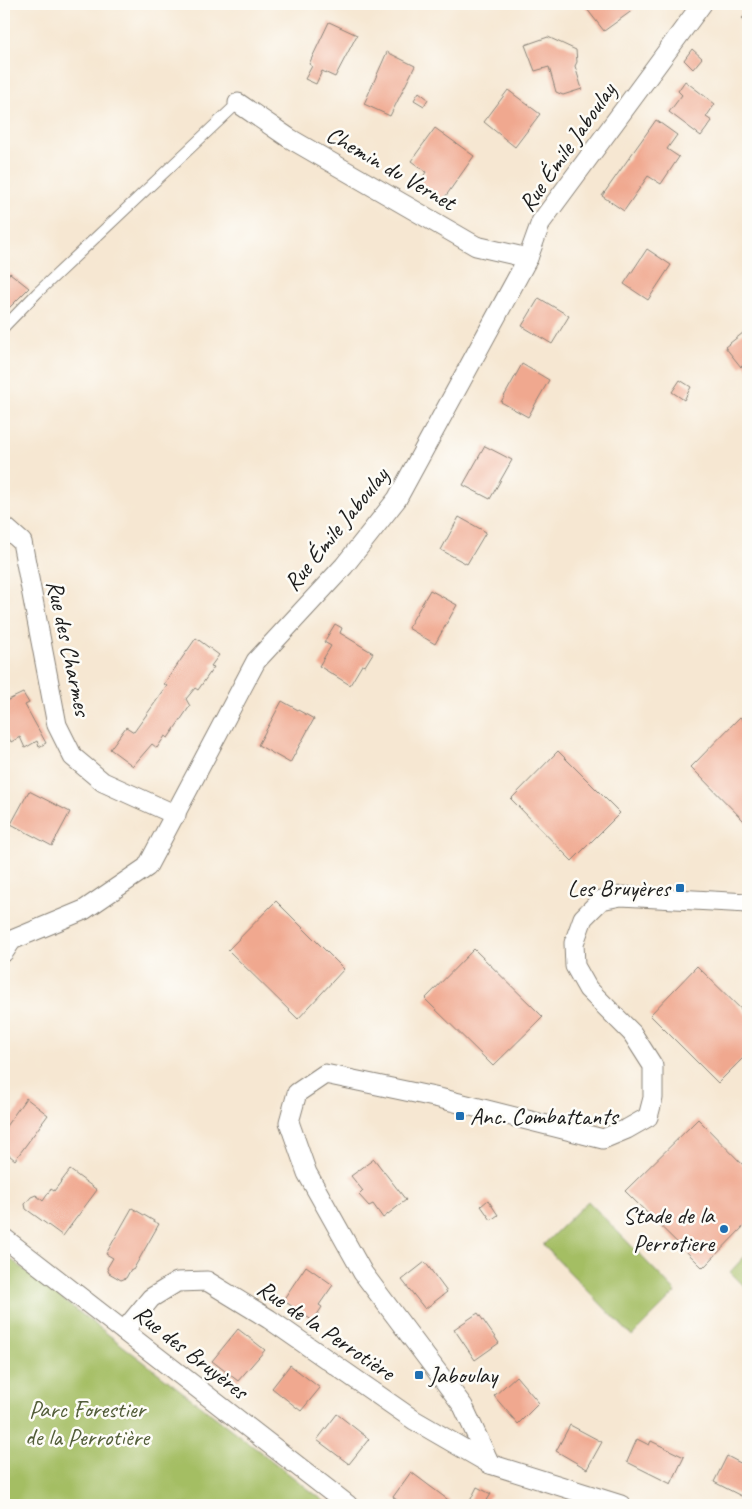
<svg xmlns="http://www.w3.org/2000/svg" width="752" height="1509" font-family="Caveat,sans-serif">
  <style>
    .green { fill: #a4be64; stroke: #606d40 }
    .building { fill: #f0a88f }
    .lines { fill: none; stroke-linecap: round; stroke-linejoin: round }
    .service-casing { stroke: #898277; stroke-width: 12 }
    .minor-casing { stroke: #898277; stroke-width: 21 }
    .service { stroke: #fff; stroke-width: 10 }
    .minor { stroke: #fff; stroke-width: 19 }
    .poi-dot { fill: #1f6fb2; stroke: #fdfcf7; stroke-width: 2 }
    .labels { text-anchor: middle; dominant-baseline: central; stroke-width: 5; stroke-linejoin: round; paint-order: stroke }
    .street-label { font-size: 24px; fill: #1c1c1c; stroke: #fdfcf7 }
    .poi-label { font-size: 24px; fill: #1c1c1c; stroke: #fdfcf7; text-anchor: end }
    .park-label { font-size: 24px; fill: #525d39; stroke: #fdfcf7 }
  </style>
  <rect width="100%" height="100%" fill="#fdfcf7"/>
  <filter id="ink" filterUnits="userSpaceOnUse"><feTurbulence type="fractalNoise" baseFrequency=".02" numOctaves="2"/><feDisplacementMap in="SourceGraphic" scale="10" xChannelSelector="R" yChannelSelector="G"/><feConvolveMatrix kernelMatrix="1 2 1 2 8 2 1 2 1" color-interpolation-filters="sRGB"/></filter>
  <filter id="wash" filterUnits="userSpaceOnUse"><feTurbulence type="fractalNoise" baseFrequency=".0096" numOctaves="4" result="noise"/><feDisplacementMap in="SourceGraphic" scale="20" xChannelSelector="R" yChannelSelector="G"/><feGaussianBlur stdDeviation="1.12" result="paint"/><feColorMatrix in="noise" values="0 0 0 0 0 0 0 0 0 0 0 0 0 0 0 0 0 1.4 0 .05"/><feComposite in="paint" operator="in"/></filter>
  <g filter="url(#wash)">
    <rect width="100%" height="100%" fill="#f6e7d2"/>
    <g class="green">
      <polygon points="588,1201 676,1292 632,1336 543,1245"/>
      <polygon points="748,1253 748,1290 730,1272"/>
      <polygon points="4,1254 329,1505 4,1505"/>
    </g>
    <g id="blocks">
      <g class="building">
        <polygon points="583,4 628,4 633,10 604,31"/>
        <polygon points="748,13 748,25 742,18"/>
        <polygon points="329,22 357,35 335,77 322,71 316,84 305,79 312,66 309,64"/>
        <polygon points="548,37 576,50 577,62 575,66 582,89 563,95 556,92 549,67 535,71 525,45"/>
        <polygon points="692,49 702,58 693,69 684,60"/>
        <polygon points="387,52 415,66 390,116 364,104"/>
        <polygon points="685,81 715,104 706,117 712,121 701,136 669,112 682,95 678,91"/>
        <polygon points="508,90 540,114 515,147 484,122"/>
        <polygon points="419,92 428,99 424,106 414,100"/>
        <polygon points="656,120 677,135 667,149 679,157 661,184 648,176 624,211 602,196"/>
        <polygon points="435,128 474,156 443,200 419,183 426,172 411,161"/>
        <polygon points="647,249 671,265 648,300 624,284"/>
        <polygon points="10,273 29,288 4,313 4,280"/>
        <polygon points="539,298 569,316 552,344 522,326"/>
        <polygon points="748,329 748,369 744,364 741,367 725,347"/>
        <polygon points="522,364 549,380 528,417 501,402"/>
        <polygon points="680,380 691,387 684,400 672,392"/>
        <polygon points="485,446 512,460 490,499 463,485"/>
        <polygon points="459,517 486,532 467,564 441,550"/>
        <polygon points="430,590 457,605 435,644 408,628"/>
        <polygon points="335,624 342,628 340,633 373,653 365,666 362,665 350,685 319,666 331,646 324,642"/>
        <polygon points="196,638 219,655 211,666 214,667 198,690 195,688 186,699 190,706 168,738 165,736 157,748 152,744 133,766 110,749 126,727 134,732 167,686 164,684"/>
        <polygon points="23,693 29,703 25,705 46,743 39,747 37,741 25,748 20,737 11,742 6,732 4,733 4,702"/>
        <polygon points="282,701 314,719 290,763 258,745"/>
        <polygon points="740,717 748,726 748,825 691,767"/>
        <polygon points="558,751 620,813 572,861 511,799"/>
        <polygon points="29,791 70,812 52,846 11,824"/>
        <polygon points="276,901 344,969 298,1019 228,950"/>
        <polygon points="474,949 543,1017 493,1066 425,999"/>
        <polygon points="697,966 748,1016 748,1053 718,1083 650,1015"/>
        <polygon points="26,1098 48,1115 15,1160 4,1151 4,1129"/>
        <polygon points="698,1119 748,1170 748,1222 703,1268 625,1191"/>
        <polygon points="374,1159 406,1200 383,1218 373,1204 369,1206 359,1195 363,1191 351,1176"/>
        <polygon points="70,1170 97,1190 63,1236 26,1209 25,1204 31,1197 36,1195 43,1201 51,1189 54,1191"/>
        <polygon points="488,1200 498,1215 491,1220 481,1206"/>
        <polygon points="132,1208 159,1224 133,1270 131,1269 126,1278 121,1280 109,1273 107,1268 113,1258 106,1254"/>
        <polygon points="425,1262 447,1292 425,1309 402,1280"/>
        <polygon points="306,1266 333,1285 319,1305 322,1307 313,1321 283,1300"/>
        <polygon points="478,1313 499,1343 475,1360 454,1329"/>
        <polygon points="238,1329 265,1350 238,1381 212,1361"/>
        <polygon points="290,1365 320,1388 301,1411 272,1388"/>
        <polygon points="516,1376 539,1403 518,1424 494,1396"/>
        <polygon points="337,1414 369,1439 349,1464 317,1440"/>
        <polygon points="570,1425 602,1442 587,1469 556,1451"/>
        <polygon points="637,1439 649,1445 651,1441 684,1457 671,1484 627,1462"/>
        <polygon points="727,1456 748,1467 747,1499 714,1482"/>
        <polygon points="411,1472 455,1505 403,1505 393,1497"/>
        <polygon points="477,1487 491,1494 484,1505 468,1505"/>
      </g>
    </g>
  </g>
  <g filter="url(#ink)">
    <use href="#blocks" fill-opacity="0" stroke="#898277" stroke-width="1"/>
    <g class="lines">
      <g class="service-casing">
        <polyline id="service" points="4,327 37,293 238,103"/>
      </g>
      <g class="minor-casing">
        <g id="minor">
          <polyline points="238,103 289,138 476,246 528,258"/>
          <polyline points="4,526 22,542 57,725 73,757 103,782 176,815"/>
          <polyline points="4,952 12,940 84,910 147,867 256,661 344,566 397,499 528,258 541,222 702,4"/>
          <polyline points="4,1238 348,1505"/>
          <polyline points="124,1331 151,1298 177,1282 207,1281 269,1319 414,1420 490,1464 621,1505"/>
          <polyline points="490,1464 463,1406 363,1273 307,1173 289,1122 297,1093 325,1074 439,1098 603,1139 627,1129 648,1117 653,1098 653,1066 632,1033 588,989 575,966 574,943 583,918 601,900 621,896 748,903"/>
        </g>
      </g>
      <use href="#service" class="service"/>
      <use href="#minor" class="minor"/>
    </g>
  </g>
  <g class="poi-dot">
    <rect x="675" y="883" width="10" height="10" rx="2.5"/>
    <rect x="455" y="1111" width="10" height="10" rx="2.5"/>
    <circle cx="724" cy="1229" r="5"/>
    <rect x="414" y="1370" width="10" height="10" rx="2.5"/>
  </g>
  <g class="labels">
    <g class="street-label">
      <text transform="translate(567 147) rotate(-55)">Rue Émile Jaboulay</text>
      <text transform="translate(391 168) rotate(30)">Chemin du Vernet</text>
      <text transform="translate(336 529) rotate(-51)">Rue Émile Jaboulay</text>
      <text transform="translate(69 648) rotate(78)">Rue des Charmes</text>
      <text transform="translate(326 1330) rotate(34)">Rue de la Perrotière</text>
      <text transform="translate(191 1352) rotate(38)">Rue des Bruyères</text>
    </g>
    <g class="poi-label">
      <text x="670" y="888">Les Bruyères</text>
      <text x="470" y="1116" text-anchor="start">Anc. Combattants</text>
      <text x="714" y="1215">Stade de la<tspan x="714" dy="28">Perrotiere</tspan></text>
      <text x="429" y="1375" text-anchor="start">Jaboulay</text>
    </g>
    <g class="park-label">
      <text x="87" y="1409">Parc Forestier<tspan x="87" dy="28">de la Perrotière</tspan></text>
    </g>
  </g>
  <rect width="752" height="1509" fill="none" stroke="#fdfcf7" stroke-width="20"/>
</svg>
